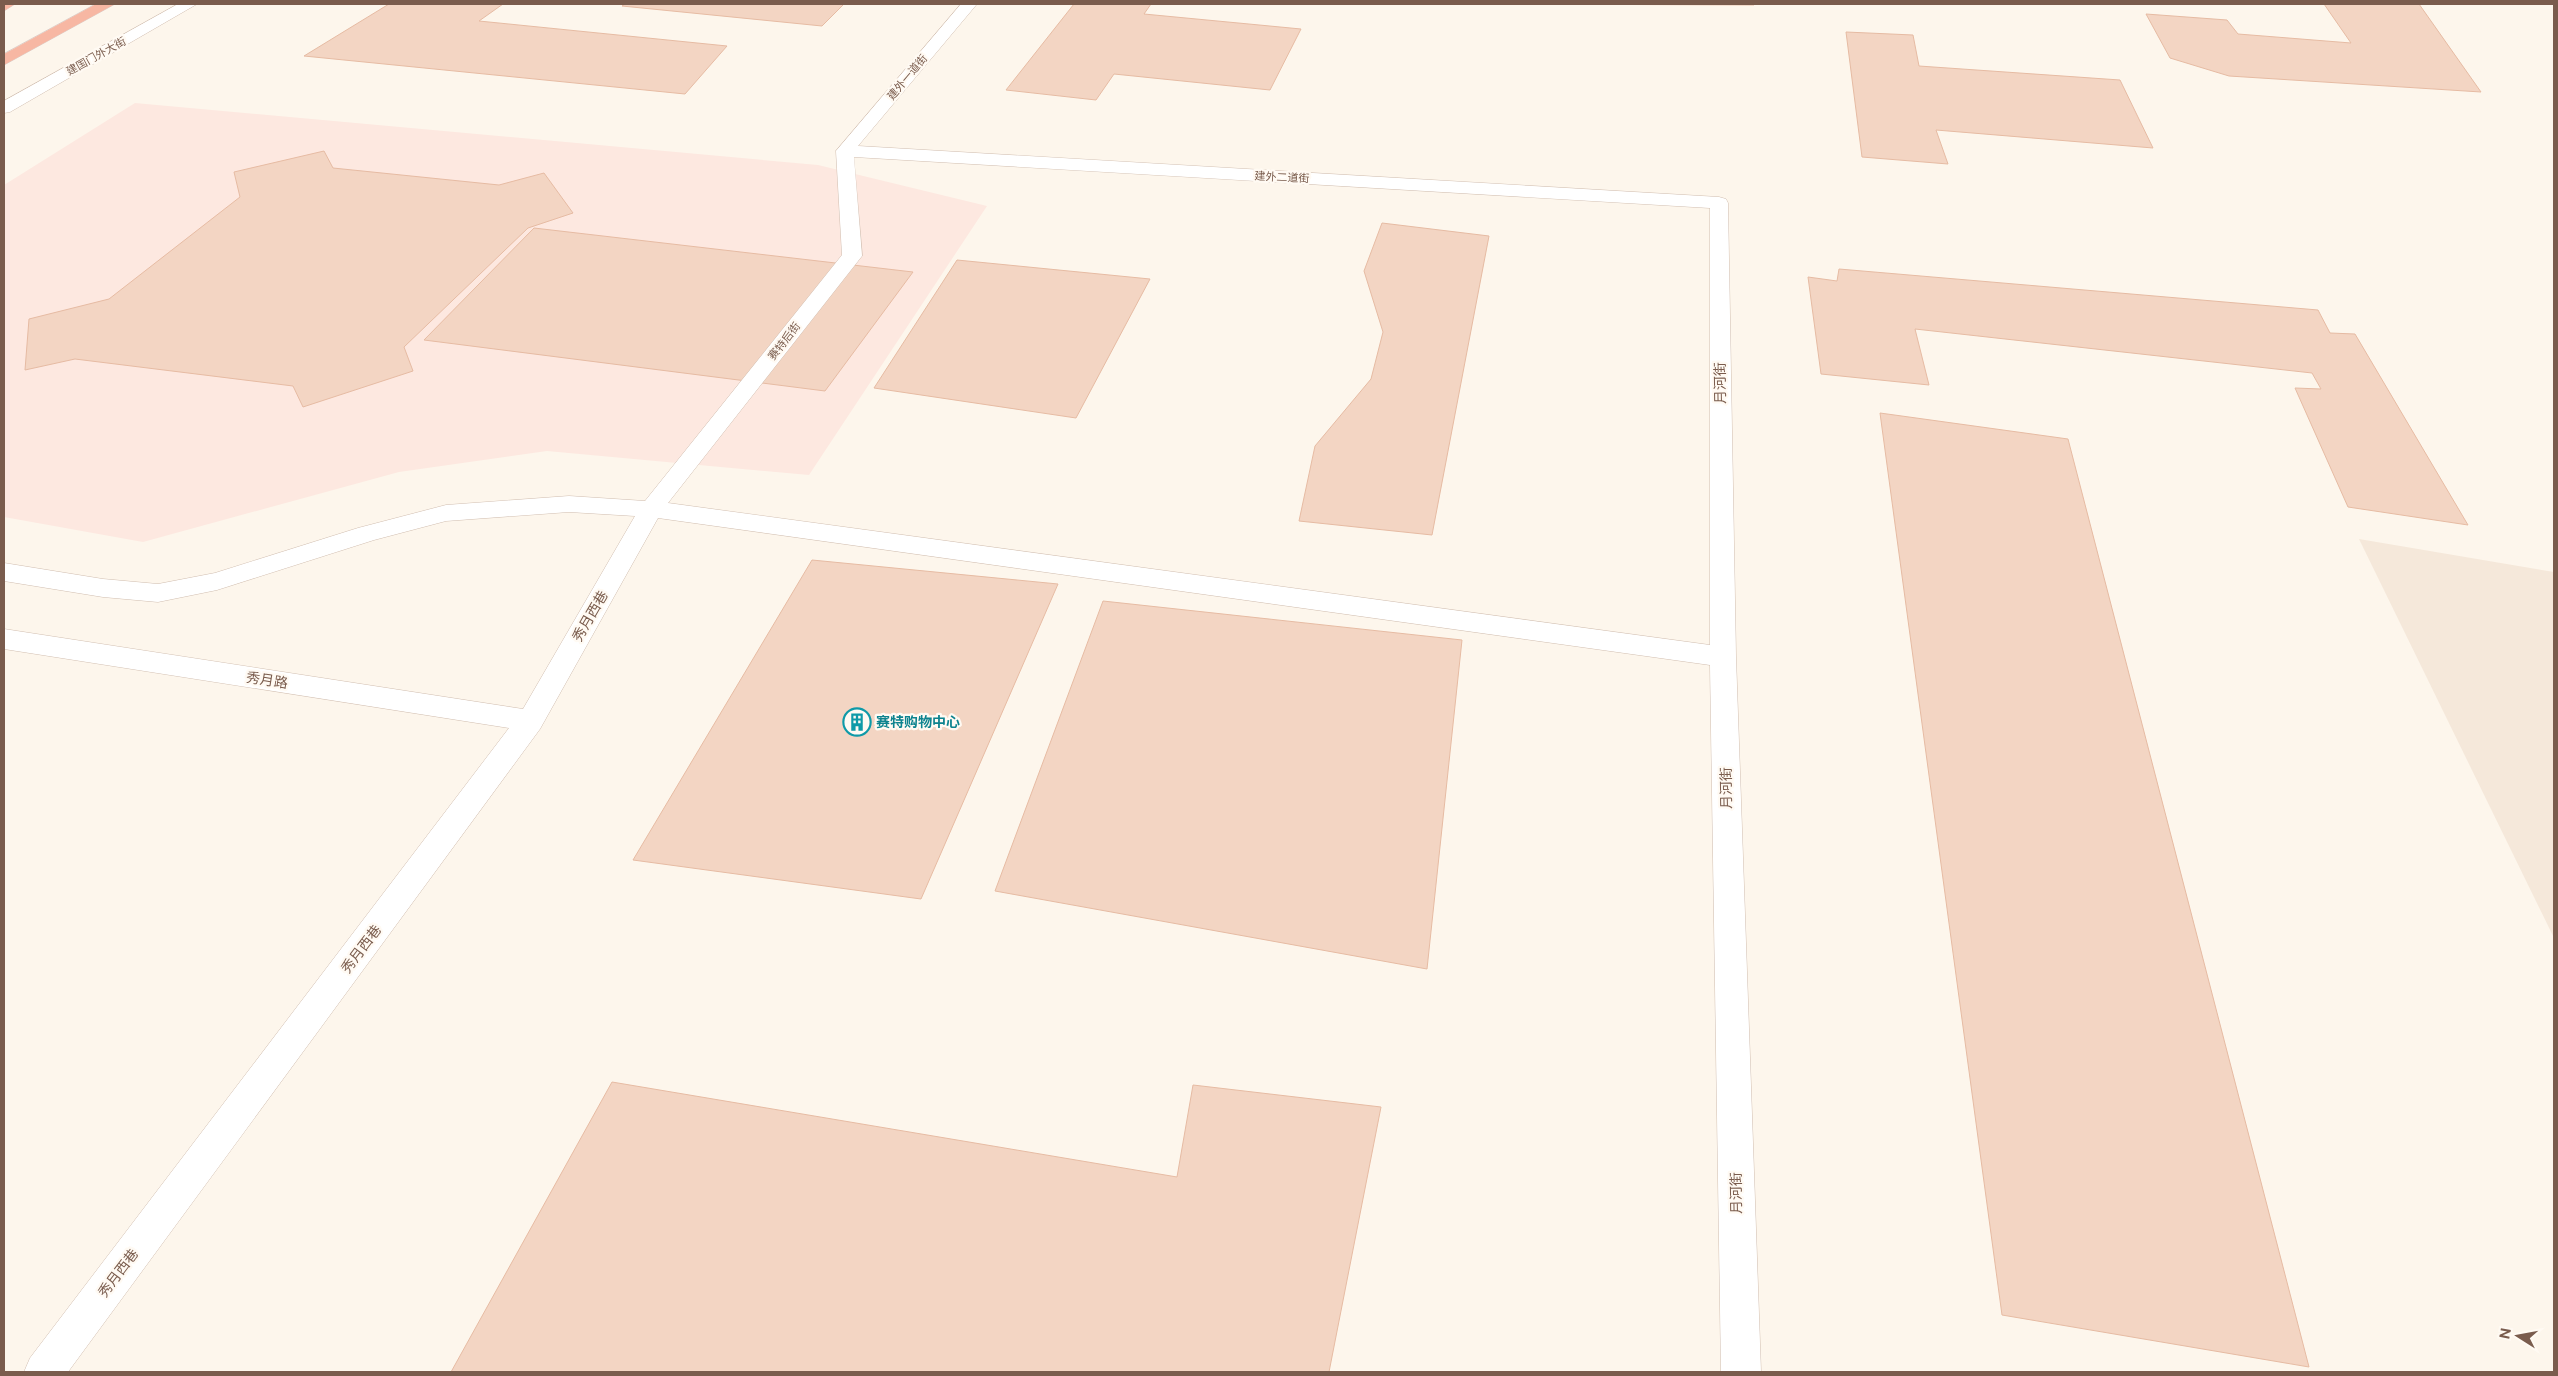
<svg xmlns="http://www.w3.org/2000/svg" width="2558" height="1376" font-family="'Public Sans','Noto Sans SC',sans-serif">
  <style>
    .residential { fill: #f5e8da }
    .commercial { fill: #fde8e0 }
    .building { fill: #f3d5c3; stroke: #e6bba3 }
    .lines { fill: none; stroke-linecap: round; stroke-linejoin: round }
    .minor-casing { stroke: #d1beb0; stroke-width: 1 }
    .highway-casing { stroke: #dad1cd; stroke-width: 1 }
    .minor { fill: #fff; fill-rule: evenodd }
    .highway { fill: #f7b7a3; fill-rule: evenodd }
    .labels { text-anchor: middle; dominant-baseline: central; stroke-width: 4.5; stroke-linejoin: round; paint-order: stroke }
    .far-street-label { font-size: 11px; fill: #7a5c4d; stroke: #fffaf3 }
    .street-label { font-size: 14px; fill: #7a5c4d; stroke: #fffaf3 }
    .culture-label { font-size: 14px; font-weight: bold; fill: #0d838f; stroke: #fffaf3; text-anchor: start }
  </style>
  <rect width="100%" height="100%" fill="#fdf6ec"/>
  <polygon class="residential" points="2359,539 2554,572 2554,938"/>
  <polygon class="commercial" points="135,103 818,165 987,206 809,475 547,451 399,472 143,542 4,517 4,185"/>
  <g class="building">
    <polygon points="389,4 503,4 479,21 727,46 685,94 304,56"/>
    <polygon points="625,4 844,4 822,26 622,6"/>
    <polygon points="1074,4 1151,4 1144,14 1301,29 1270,90 1114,74 1096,100 1006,90"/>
    <polygon points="1506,4 1754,4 1754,5"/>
    <polygon points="2324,4 2419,4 2481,92 2229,76 2170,58 2146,14 2227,20 2238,34 2351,43"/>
    <polygon points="1846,32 1913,35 1919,66 2120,80 2153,148 1936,130 1948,164 1862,157"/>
    <polygon points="324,151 333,168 499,185 544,173 573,213 528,228 404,347 413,371 303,407 293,386 75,359 25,370 29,319 109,299 240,197 234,172"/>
    <polygon points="1382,223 1489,236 1432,535 1299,521 1315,446 1371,379 1383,332 1364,271"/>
    <polygon points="534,228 913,272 825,391 424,340"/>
    <polygon points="957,260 1150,279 1076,418 874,388"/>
    <polygon points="1839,269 2318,310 2330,333 2355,334 2468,525 2348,507 2295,388 2321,389 2312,373 1915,329 1929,385 1821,374 1808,277 1837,281"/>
    <polygon points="1880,413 2068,439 2309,1367 2002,1315"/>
    <polygon points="812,560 1058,584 921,899 633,860"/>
    <polygon points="1103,601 1462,640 1427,969 995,891"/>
    <polygon points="612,1082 1177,1177 1193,1085 1381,1107 1329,1372 451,1372"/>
  </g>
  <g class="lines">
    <g class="minor-casing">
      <g id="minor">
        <polygon points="178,4 197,4 10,112 4,113 4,101"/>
        <path d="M961,4H977L858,146L1719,197L1726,199L1728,203L1736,657L1761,1372H1721L1710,665L658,518L540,729L68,1372H24L30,1358L509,728L4,649V629L523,709L635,516L569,512L446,521L374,540L217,590L158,602L103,597L4,581V563L103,579L158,584L215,573L358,528L446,505L569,496L645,501L842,255L836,151ZM854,157L1710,208V645L668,503L862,256Z"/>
      </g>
    </g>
    <g class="highway-casing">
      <g id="highway">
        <polygon points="4,4 15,4 4,11"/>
        <polygon points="96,4 115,4 4,65 4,54"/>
      </g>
    </g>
    <use href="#minor" class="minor"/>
    <use href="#highway" class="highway"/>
  </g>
  <defs>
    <g id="building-ring" transform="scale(1.4375)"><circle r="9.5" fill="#fffaf3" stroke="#0f9aa8" stroke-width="1.5"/><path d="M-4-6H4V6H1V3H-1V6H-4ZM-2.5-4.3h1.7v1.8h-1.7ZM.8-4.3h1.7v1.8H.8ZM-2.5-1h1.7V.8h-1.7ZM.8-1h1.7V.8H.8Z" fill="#0f9aa8"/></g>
  </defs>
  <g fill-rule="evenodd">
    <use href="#building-ring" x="857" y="722"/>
  </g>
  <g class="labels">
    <g class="far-street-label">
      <text transform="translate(96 56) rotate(-29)">建国门外大街</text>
      <text transform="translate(907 77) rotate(-50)">建外一道街</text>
      <text transform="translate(1282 177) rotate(3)">建外二道街</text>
      <text transform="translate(784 341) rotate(-52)">赛特后街</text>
    </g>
    <g class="street-label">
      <text transform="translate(1720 383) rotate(-91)">月河街</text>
      <text transform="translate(590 616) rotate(-60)">秀月西巷</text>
      <text transform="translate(267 680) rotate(9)">秀月路</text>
      <text transform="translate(1726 788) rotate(-91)">月河街</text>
      <text transform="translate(361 949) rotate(-53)">秀月西巷</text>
      <text transform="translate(1736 1193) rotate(-91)">月河街</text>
      <text transform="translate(118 1273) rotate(-53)">秀月西巷</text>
    </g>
    <g class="culture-label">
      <text x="876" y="722">赛特购物中心</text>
    </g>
  </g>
  <rect width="2558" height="1376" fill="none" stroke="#7a5c4d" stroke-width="10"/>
  <g transform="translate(2518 1336) rotate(281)" stroke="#fffaf3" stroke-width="4" paint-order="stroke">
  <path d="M0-4L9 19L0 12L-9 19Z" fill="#7a5c4d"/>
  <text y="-8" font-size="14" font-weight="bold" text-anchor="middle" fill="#7a5c4d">N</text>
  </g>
</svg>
